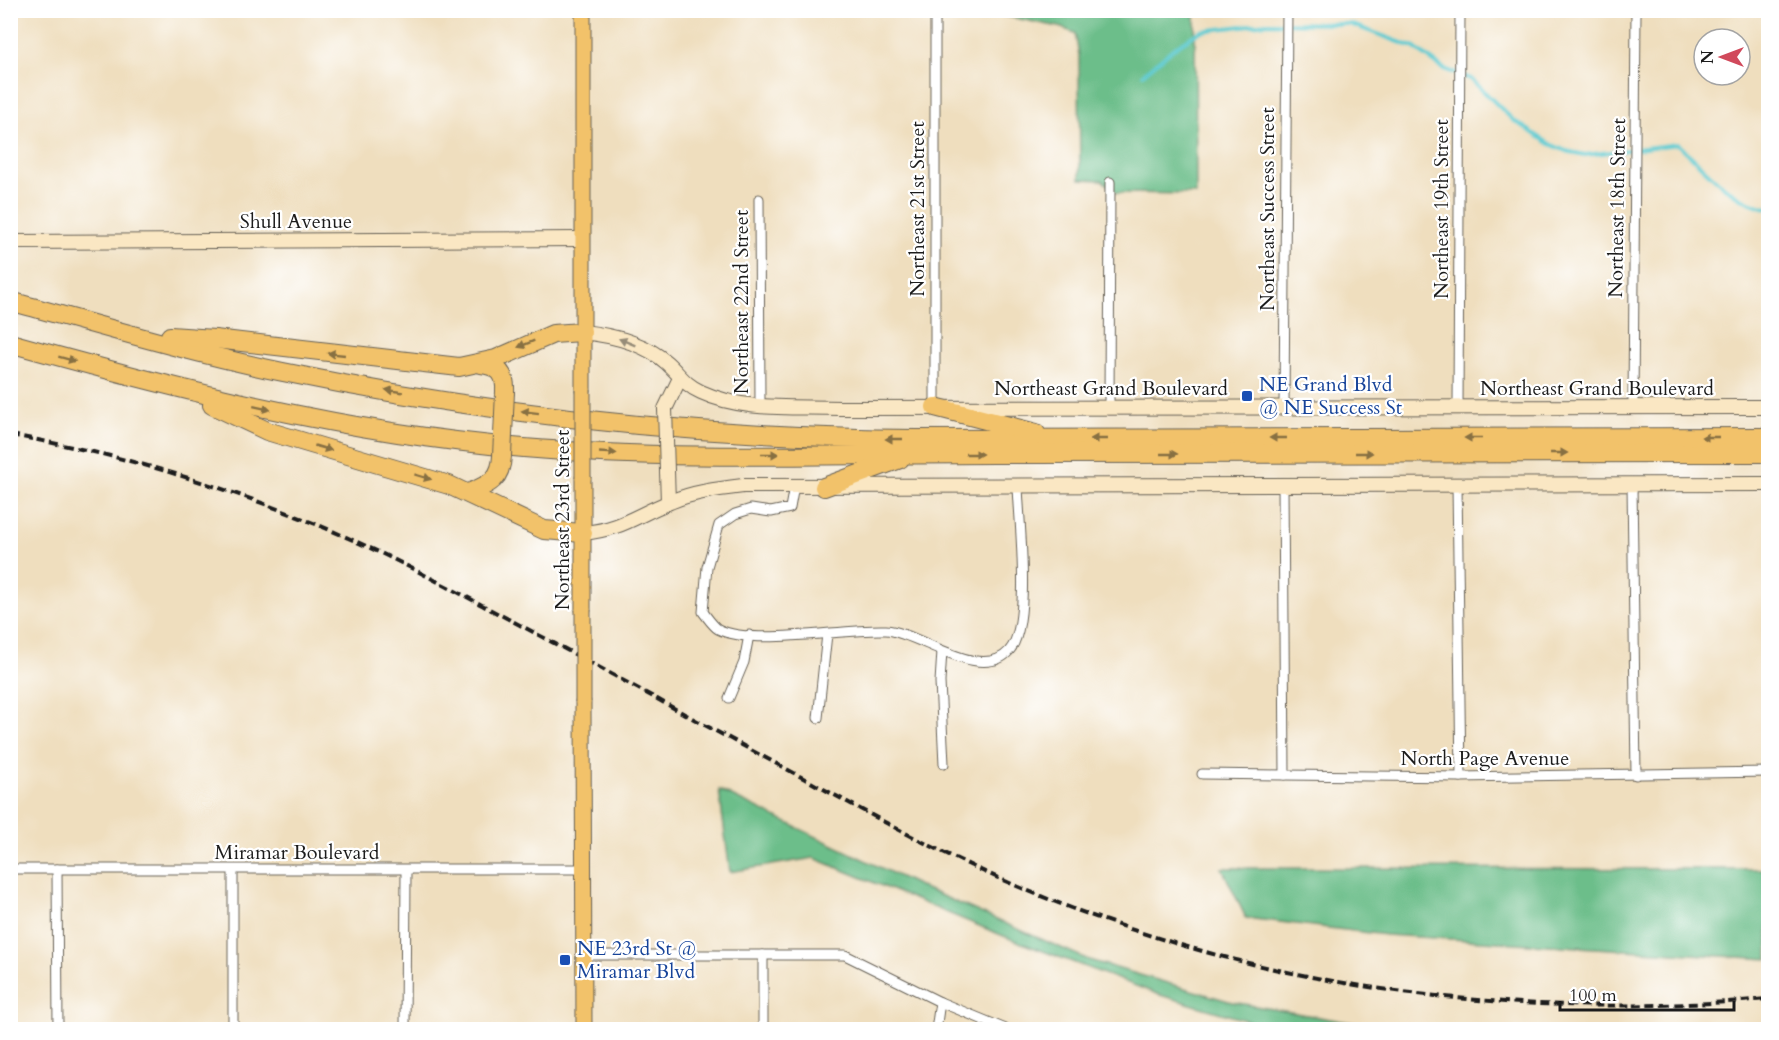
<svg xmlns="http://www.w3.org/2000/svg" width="1779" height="1040" font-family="Cardo,serif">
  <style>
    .forest { fill: #6cbe8a; stroke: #446d53; stroke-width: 1.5 }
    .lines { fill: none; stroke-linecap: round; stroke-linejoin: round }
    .stream { stroke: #5dcad0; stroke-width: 4 }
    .street-casing { stroke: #666055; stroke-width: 11 }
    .secondary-casing { stroke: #666055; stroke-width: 16 }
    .primary-casing { stroke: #666055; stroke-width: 17 }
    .highway-casing { stroke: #666055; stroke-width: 20 }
    .street { stroke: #fff; stroke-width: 9 }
    .secondary { stroke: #fae7c3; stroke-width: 14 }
    .primary { stroke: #f2c26a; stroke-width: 15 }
    .highway { stroke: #f2c26a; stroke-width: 18 }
    .rail { stroke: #1c1c1c; stroke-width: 4; stroke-dasharray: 9 4.5; stroke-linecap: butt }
    .secondary-bridge-casing { stroke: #666055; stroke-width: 16; stroke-linecap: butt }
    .primary-bridge-casing { stroke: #666055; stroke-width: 17; stroke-linecap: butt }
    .highway-bridge-casing { stroke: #666055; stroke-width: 20; stroke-linecap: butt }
    .secondary-bridge { stroke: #fae7c3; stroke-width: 14 }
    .primary-bridge { stroke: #f2c26a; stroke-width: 15 }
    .highway-bridge { stroke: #f2c26a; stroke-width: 18 }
    .oneway { fill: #968c78 }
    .oneway2 { fill: #876f43 }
    .transit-dot { fill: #1a4fb4; stroke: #fff; stroke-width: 2 }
    .labels { text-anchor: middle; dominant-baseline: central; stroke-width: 4.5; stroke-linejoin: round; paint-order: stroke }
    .street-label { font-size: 20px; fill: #1c1c1c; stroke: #fff }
    .transit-label { font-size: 20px; fill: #164399; stroke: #fff; text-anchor: start }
  </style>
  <rect width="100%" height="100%" fill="#fff"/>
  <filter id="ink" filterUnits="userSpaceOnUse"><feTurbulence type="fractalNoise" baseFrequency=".0167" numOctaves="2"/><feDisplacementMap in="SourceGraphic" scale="12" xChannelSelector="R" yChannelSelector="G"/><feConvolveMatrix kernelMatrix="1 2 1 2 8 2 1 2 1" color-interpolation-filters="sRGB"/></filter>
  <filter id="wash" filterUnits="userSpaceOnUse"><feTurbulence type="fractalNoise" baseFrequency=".008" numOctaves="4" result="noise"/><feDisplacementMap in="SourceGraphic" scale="24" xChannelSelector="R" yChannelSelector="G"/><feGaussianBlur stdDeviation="1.35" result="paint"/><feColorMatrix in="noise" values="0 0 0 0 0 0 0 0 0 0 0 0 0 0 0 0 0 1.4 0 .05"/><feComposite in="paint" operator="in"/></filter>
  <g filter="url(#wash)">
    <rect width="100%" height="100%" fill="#efdebe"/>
    <g class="forest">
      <polygon points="980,11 1195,11 1196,194 1117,193 1102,180 1080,179 1079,55 1075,33 1059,27"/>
      <polygon points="719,790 919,886 1089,960 1232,1002 1388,1029 1293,1029 1252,1022 1160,995 1011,939 814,858 730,872"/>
      <polygon points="1222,868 1768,869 1768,959 1386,935 1246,918"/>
    </g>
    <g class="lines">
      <path class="stream" d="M1143,74L1175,47L1201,31L1267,23L1350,24L1413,47L1444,69L1471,79L1513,120L1550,144L1566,151L1585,155L1678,144C1706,169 1731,202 1768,208"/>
    </g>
  </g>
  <g filter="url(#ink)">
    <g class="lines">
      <g class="street-casing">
        <g id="street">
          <polyline points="935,10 935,407"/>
          <polyline points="759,199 760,405"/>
          <polyline points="1109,406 1110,182"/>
          <polyline points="1633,407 1636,10"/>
          <polyline points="1284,408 1287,10"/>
          <polyline points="1458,408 1460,10"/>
          <polyline points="1283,485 1285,775"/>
          <polyline points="1457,485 1461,777"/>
          <polyline points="1632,485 1636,775"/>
          <path d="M794,486L790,508L771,512L751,509L735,514L719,525L707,567L703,612C707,617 713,626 718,629C754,647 844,628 886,630C918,632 981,683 1009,651C1032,626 1019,521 1018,486"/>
          <polyline points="942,651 940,682 944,764"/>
          <polyline points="729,698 744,662 749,635"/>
          <polyline points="818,718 827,634"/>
          <polyline points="1202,774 1461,777 1768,772"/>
          <polyline points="10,869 584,869"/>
          <polyline points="57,869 58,1030"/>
          <polyline points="583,955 845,955 940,1002 1008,1030"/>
          <polyline points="763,955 763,1030"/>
          <polyline points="233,1030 233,870"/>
          <polyline points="405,1030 406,871"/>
          <polyline points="936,1030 940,1002"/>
        </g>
      </g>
      <g class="secondary-casing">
        <g id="secondary">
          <polyline points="10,242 582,239"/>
          <path d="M582,332C611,335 645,343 667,363C680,375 684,384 701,392C744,412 795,406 841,408L1768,407"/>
          <polyline points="665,409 679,380"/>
          <polyline points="667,471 668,502"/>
          <path d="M583,533C623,529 636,515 670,502C693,492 718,489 743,486L1768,484"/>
        </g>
      </g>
      <g class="primary-casing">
        <g id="primary">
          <polyline points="583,390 583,10"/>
          <polyline points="583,610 583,478"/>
          <polyline points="583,702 584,1030"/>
        </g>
      </g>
      <g class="highway-casing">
        <g id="highway">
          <path d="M10,301C101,326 191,353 283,372C490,415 705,437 916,439L1768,437"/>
          <polyline points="170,336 215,339 459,367 496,359 553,334 582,332"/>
          <path d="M10,343C179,390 348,434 524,448C679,461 839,454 995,454C1253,454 1511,453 1768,453"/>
          <path d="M481,364C499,366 506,374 505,392"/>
          <polyline points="212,405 267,431 449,485 544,530 583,533"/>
          <polyline points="935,407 1036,433"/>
          <polyline points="824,487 900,459"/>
          <path d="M469,493C489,484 501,480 502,456"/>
        </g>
      </g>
      <use href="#street" class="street"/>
      <use href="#secondary" class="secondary"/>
      <use href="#primary" class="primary"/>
      <use href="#highway" class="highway"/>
      <path class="rail" d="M10,435C116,453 219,484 318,525C379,550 437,581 495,612C595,664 694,720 794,773C866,812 937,852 1012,884C1257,989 1504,1021 1768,999"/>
      <g class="secondary-bridge-casing">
        <polyline id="secondary-bridge" points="665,409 667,471"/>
      </g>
      <g class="primary-bridge-casing">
        <g id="primary-bridge">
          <polyline points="583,390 583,478"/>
          <polyline points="583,610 583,702"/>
        </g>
      </g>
      <g class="highway-bridge-casing">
        <polyline id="highway-bridge" points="502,456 505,392"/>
      </g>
      <use href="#secondary-bridge" class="secondary-bridge"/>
      <use href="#primary-bridge" class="primary-bridge"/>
      <use href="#highway-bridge" class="highway-bridge"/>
    </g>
    <defs><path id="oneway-solid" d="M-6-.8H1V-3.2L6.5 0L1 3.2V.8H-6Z" transform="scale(1.5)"/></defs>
    <use class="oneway" href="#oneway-solid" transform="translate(627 342) rotate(-158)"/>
    <g class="oneway2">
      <use href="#oneway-solid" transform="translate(526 344) rotate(158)"/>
      <use href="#oneway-solid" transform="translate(336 354) rotate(-174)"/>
      <use href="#oneway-solid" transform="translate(67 359) rotate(15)"/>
      <use href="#oneway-solid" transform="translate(394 391) rotate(-171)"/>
      <use href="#oneway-solid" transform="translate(262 408) rotate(12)"/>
      <use href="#oneway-solid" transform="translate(530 412) rotate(-173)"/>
      <use href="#oneway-solid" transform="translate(1710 437) rotate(180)"/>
      <use href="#oneway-solid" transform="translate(1278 438) rotate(180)"/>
      <use href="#oneway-solid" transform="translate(1473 438) rotate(180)"/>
      <use href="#oneway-solid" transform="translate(894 439) rotate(-180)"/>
      <use href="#oneway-solid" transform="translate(1099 439) rotate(180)"/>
      <use href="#oneway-solid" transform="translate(323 448) rotate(16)"/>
      <use href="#oneway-solid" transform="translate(608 453) rotate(3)"/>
      <use href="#oneway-solid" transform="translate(1364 453)"/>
      <use href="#oneway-solid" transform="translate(1559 453)"/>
      <use href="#oneway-solid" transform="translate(770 454)"/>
      <use href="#oneway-solid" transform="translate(974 454)"/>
      <use href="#oneway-solid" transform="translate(1169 454)"/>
      <use href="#oneway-solid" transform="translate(423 477) rotate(17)"/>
    </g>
  </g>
  <g class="transit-dot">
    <rect x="1241" y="390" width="12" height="12" rx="3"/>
    <rect x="559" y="954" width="12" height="12" rx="3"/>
  </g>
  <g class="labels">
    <g class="street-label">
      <text transform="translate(1617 208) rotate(-89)">Northeast 18th Street</text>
      <text transform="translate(917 209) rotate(-90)">Northeast 21st Street</text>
      <text transform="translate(1267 209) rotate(-90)">Northeast Success Street</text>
      <text transform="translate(1441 209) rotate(-90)">Northeast 19th Street</text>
      <text x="296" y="221">Shull Avenue</text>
      <text transform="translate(741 302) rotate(-90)">Northeast 22nd Street</text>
      <text x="1111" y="388">Northeast Grand Boulevard</text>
      <text x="1597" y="388">Northeast Grand Boulevard</text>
      <text transform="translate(562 520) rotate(-90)">Northeast 23rd Street</text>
      <text x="1485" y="758">North Page Avenue</text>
      <text x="297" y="852">Miramar Boulevard</text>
    </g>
    <g class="transit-label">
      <text x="1259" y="384">NE Grand Blvd<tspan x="1259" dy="23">@ NE Success St</tspan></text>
      <text x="577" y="948">NE 23rd St @<tspan x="577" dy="23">Miramar Blvd</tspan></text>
    </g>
  </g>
  <rect width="1779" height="1040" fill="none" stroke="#fff" stroke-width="36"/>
  <g transform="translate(1722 57) rotate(270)"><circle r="28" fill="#ffffff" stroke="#a4a4a4" stroke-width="1.5"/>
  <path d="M0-4.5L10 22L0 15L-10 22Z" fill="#d1495b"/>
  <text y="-9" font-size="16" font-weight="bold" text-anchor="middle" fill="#1c1c1c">N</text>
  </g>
  <path d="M1560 1001v9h174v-9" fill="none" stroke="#1c1c1c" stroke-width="3"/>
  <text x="1569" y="1001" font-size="18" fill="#1c1c1c" stroke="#ffffff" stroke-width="4.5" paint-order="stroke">100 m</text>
</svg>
